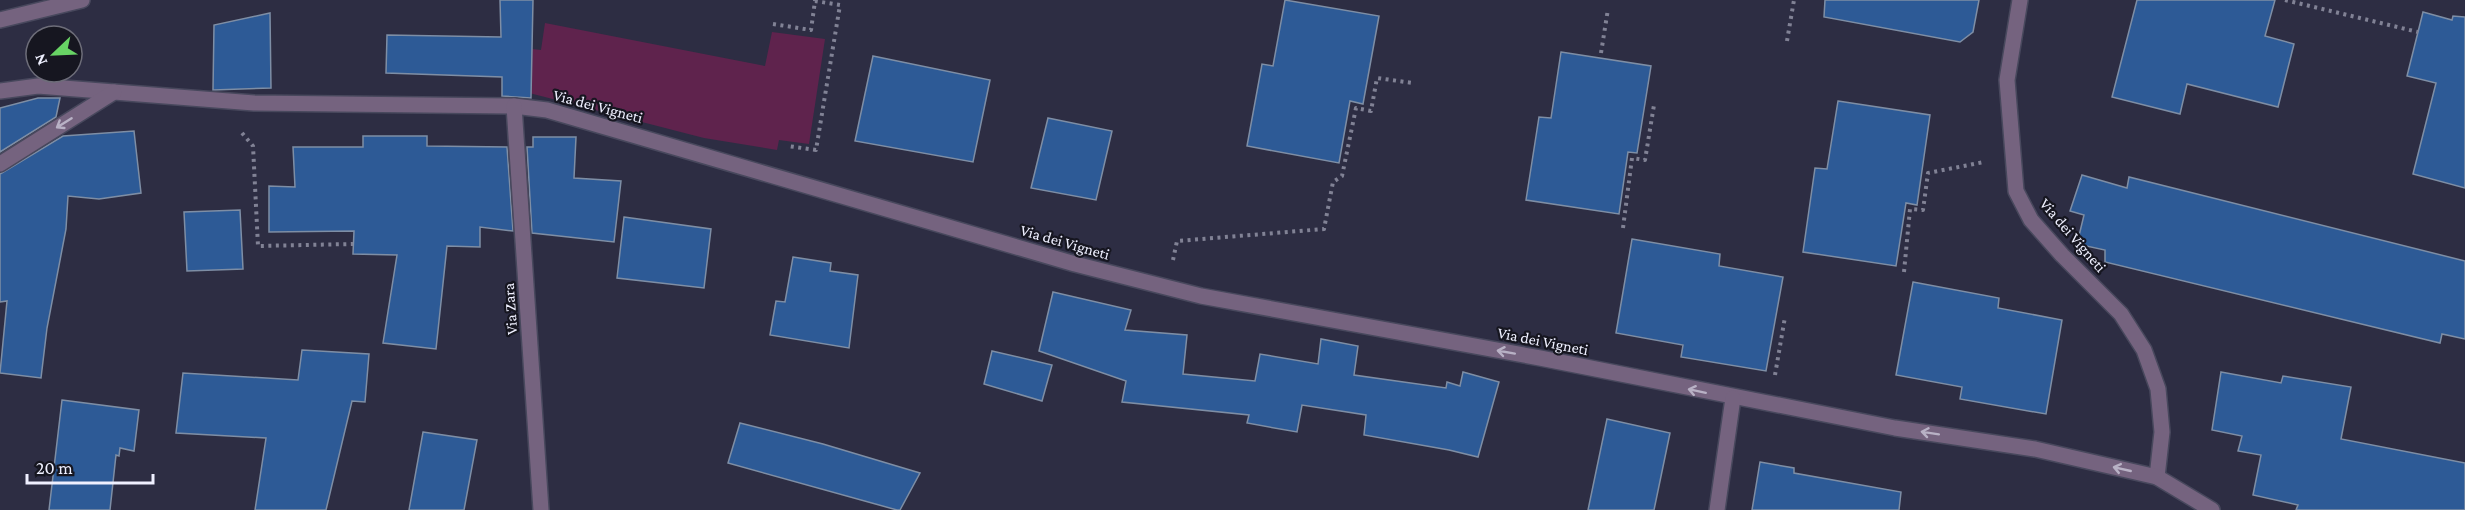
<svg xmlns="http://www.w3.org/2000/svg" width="2465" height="510" font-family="'Crimson Pro',serif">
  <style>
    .green { fill: #5f234d }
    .building { fill: #2d5a96; stroke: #7e8ea5; stroke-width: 1.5 }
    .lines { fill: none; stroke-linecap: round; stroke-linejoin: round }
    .minor-casing { stroke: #48485d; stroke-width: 18 }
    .path { stroke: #818295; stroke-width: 4; stroke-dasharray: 3 4.5; stroke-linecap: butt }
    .minor { stroke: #75637f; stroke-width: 15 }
    .oneway { stroke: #b8b1c5 }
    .labels { text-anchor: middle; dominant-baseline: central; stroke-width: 4.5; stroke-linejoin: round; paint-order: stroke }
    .street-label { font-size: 16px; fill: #eff0ff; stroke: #161620 }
  </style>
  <rect width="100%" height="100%" fill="#2d2d43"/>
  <polygon class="green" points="545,23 765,66 772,32 825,39 809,144 779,140 777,150 704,138 502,86 506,46 541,50"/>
  <g class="building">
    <polygon points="500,0 533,0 531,98 502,96 502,77 386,73 387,35 501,37"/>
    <polygon points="1285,0 1379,16 1363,104 1350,101 1339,163 1247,146 1262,64 1273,66"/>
    <polygon points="1825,0 1979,0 1973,32 1960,42 1824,17"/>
    <polygon points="2137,0 2275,0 2265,36 2294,44 2278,107 2187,84 2180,114 2112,97"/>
    <polygon points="2423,12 2452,20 2453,16 2465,17 2465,188 2413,174 2436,83 2407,76"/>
    <polygon points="270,13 271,88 213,90 214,25"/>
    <polygon points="1561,52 1651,66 1637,153 1628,152 1619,214 1526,200 1539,117 1551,118"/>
    <polygon points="873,56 990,80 973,162 855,141"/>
    <polygon points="38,98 60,98 56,117 0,152 0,108"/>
    <polygon points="1838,101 1930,115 1917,205 1906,203 1896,266 1803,252 1815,168 1827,169"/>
    <polygon points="1048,118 1112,131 1096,200 1031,188"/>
    <polygon points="134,131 141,193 99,199 68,196 66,229 47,328 41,378 0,373 7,301 0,302 0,174 63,136"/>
    <polygon points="363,136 427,136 427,146 507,147 513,231 480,227 480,247 447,246 436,349 383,343 397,255 353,254 354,231 269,232 269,186 295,187 293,147 363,147"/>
    <polygon points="533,137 576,137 574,178 621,181 614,242 532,233 527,147 533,147"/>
    <polygon points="2082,175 2127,188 2129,177 2465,261 2465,339 2442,334 2440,343 2105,262 2105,250 2077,244 2084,215 2070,211"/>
    <polygon points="240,210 243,269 187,271 184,212"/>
    <polygon points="624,217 711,229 704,288 617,278"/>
    <polygon points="1632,239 1720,254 1719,266 1783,277 1766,371 1681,357 1683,345 1616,333"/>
    <polygon points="793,257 831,263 830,271 858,275 849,348 770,335 776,301 785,302"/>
    <polygon points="1913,282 1999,298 1998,308 2062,320 2046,414 1960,399 1962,387 1896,375"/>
    <polygon points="1053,292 1131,310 1125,330 1187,335 1183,374 1255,381 1260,354 1318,364 1321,339 1358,346 1354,375 1446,388 1447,382 1460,386 1463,372 1499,382 1478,457 1449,450 1364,435 1366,415 1302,405 1297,432 1247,423 1249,415 1122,402 1126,381 1039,351"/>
    <polygon points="302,350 369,354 365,402 352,401 326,510 255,510 266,438 176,433 183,373 298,380"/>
    <polygon points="992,351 1052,365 1042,401 984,384"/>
    <polygon points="2221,372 2281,383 2283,376 2351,387 2341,439 2465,463 2465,510 2296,510 2298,505 2253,495 2261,455 2238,451 2242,436 2212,430"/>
    <polygon points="62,400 139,410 134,451 120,448 119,456 116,455 110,510 49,510"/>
    <polygon points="1607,419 1670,433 1654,510 1588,510"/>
    <polygon points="740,423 823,444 920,473 900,510 897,510 728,463"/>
    <polygon points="423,432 477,440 464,510 409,510"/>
    <polygon points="1760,462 1794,468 1794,473 1901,492 1899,510 1752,510"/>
  </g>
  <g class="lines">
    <g class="minor-casing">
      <g id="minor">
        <polyline points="2020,0 2007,80 2016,191 2031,220 2062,255 2121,314 2144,350 2158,389 2162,432 2157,477"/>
        <polyline points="0,20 82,0"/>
        <polyline points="0,91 38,86 254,103 514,106 547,110 1075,264 1201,296 1540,358 1895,428 2035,449 2157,477 2212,510"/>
        <polyline points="514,106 541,510"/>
        <polyline points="0,164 114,92"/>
        <polyline points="1717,510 1733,398"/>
      </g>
    </g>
    <g class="path">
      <polyline points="2285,0 2418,32"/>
      <polyline points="773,24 811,30 815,1 840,5 816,150 788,146"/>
      <polyline points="1787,41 1794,0"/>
      <polyline points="1601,53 1608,9"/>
      <polyline points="242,133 253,146 258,246 353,244"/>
      <polyline points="1623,228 1632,158 1645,160 1654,105"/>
      <polyline points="1173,260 1177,241 1324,229 1333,182 1342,176 1356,108 1371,111 1377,78 1413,83"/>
      <polyline points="1904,272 1910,209 1923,210 1928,173 1984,162"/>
      <polyline points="1775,375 1785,317"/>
    </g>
    <use href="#minor" class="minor"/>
  </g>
  <defs><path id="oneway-shaft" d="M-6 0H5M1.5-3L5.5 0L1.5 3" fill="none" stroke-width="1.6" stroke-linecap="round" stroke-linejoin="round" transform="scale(1.5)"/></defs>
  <g class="oneway">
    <use href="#oneway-shaft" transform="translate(64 123) rotate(148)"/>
    <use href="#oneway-shaft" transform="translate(1506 352) rotate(-170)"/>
    <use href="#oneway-shaft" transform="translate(1697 391) rotate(-168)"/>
    <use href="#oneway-shaft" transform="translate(1930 433) rotate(-171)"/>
    <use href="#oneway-shaft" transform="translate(2122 469) rotate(-167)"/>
  </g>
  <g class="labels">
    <g class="street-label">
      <text transform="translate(598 106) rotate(15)">Via dei Vigneti</text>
      <text transform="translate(2073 235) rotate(49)">Via dei Vigneti</text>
      <text transform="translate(1065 242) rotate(16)">Via dei Vigneti</text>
      <text transform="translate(510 309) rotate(-94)">Via Zara</text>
      <text transform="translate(1543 341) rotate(11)">Via dei Vigneti</text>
    </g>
  </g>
  <g transform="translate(54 54) rotate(247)"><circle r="28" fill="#161620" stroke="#6d6d79" stroke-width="1.5"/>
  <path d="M0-4.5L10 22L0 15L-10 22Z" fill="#68d465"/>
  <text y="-9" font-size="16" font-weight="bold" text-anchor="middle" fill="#eff0ff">N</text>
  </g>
  <path d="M27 474v9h126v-9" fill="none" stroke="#eff0ff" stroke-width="3"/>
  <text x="36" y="474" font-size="18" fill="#eff0ff" stroke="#161620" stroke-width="4.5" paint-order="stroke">20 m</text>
</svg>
